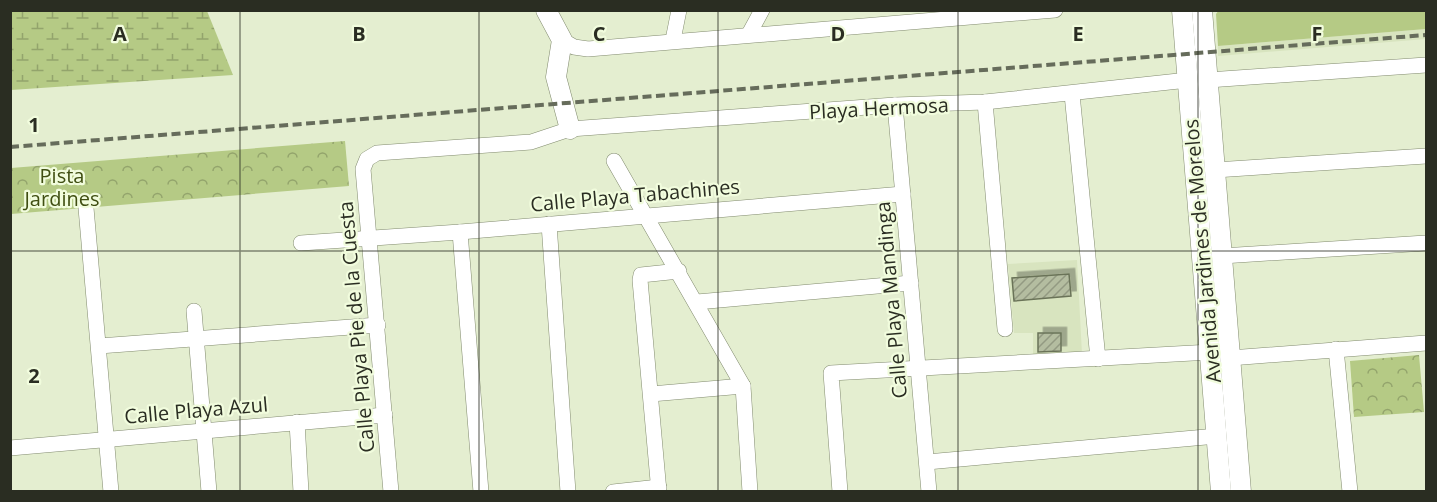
<svg xmlns="http://www.w3.org/2000/svg" width="1437" height="502" font-family="'Open Sans',sans-serif">
  <style>
    .built { fill: #d8e4bf }
    .grass { fill: #b5ca85 }
    .wetland { fill: url(#wetland-marsh) }
    .park { fill: url(#park-crowns) }
    .building { fill: url(#building-hatch); stroke: #6a7358; stroke-width: 1.5; filter: url(#shadow) }
    .lines { fill: none; stroke-linecap: round; stroke-linejoin: round }
    .minor-casing { stroke: #828b6f; stroke-width: 16 }
    .major-casing { stroke: #828b6f; stroke-width: 21 }
    .minor { stroke: #fff; stroke-width: 15 }
    .major { stroke: #fff; stroke-width: 20 }
    .rail { stroke: #666c5b; stroke-width: 4; stroke-dasharray: 9 4.5; stroke-linecap: butt }
    .grid { fill: none; stroke: #2a2d22; stroke-width: 1.5; stroke-opacity: 0.55 }
    .labels { text-anchor: middle; dominant-baseline: central; stroke-width: 4.5; stroke-linejoin: round; paint-order: stroke }
    .street-label { font-size: 20px; fill: #2a2d22; stroke: #f1fcdd }
    .park-label { font-size: 20px; fill: #3f4e11; stroke: #f1fcdd }
    .grid-label { font-size: 20px; text-anchor: middle; font-weight: bold; fill: #2a2d22; stroke: #f1fcdd; stroke-width: 4.5; stroke-linejoin: round; paint-order: stroke }
  </style>
  <defs>
    <pattern id="wetland-marsh" width="20" height="14" patternUnits="userSpaceOnUse" patternTransform="scale(1.5)"><rect width="20" height="14" fill="#b5ca85"/><path d="M1 5h8M5 5V1M11 12h8M15 12V8" fill="none" stroke="#93a46c"/></pattern>
    <pattern id="park-crowns" width="20" height="18" patternUnits="userSpaceOnUse" patternTransform="scale(1.5)"><rect width="20" height="18" fill="#b5ca85"/><path d="M2 6a3 3 0 1 1 6 0M12 15a3 3 0 1 1 6 0" fill="none" stroke="#93a46c"/></pattern>
    <pattern id="building-hatch" width="6" height="6" patternUnits="userSpaceOnUse" patternTransform="scale(1.5)"><rect width="6" height="6" fill="#b4bda0"/><path d="M-1 1l2-2M0 6l6-6M5 7l2-2" fill="none" stroke="#939a82"/></pattern>
    <filter id="shadow"><feDropShadow dx="5.5" dy="-5.5" stdDeviation="0" flood-color="#0004"/></filter>
  </defs>
  <rect width="100%" height="100%" fill="#e4eed0"/>
  <g class="built">
    <polygon points="1426,29 1426,39 1218,56 1218,46"/>
    <polygon points="1077,260 1082,354 1033,358 1033,333 1014,333 1008,264"/>
  </g>
  <polygon class="grass" points="1219,10 1426,11 1426,29 1218,46 1216,14"/>
  <polygon class="wetland" points="11,10 207,11 233,75 11,90"/>
  <g class="park">
    <polygon points="345,141 349,186 11,214 11,168"/>
    <polygon points="1419,355 1424,412 1354,417 1350,361"/>
  </g>
  <g class="building">
    <polygon points="1069,274 1071,296 1014,301 1012,278"/>
    <polygon points="1038,333 1061,333 1061,351 1038,352"/>
  </g>
  <g class="lines">
    <g class="minor-casing">
      <g id="minor">
        <polyline points="749,34 762,10"/>
        <polyline points="562,40 574,47 588,49 1055,10"/>
        <polyline points="673,40 679,10"/>
        <polyline points="1208,80 1426,65"/>
        <polyline points="1072,94 1098,359"/>
        <polyline points="985,102 1005,329"/>
        <polyline points="895,105 929,492"/>
        <polyline points="614,161 743,386 750,492"/>
        <polyline points="1215,170 1426,156"/>
        <polyline points="86,208 111,492"/>
        <polyline points="549,224 568,492"/>
        <polyline points="460,232 481,492"/>
        <polyline points="301,243 460,232 903,194"/>
        <polyline points="1222,256 1426,243"/>
        <polyline points="697,302 911,283"/>
        <polyline points="194,311 209,492"/>
        <polyline points="99,346 378,325"/>
        <polyline points="1336,349 1350,492"/>
        <polyline points="1230,358 1426,343"/>
        <polyline points="651,394 743,386"/>
        <polyline points="297,422 301,492"/>
        <polyline points="10,448 385,415"/>
        <polyline points="927,462 1217,436"/>
        <polyline points="391,492 363,169 367,159 377,153 531,142 570,129 895,105 985,102 1188,80"/>
        <polyline points="613,492 659,487"/>
        <polyline points="659,492 640,280 641,275 679,271"/>
        <polyline points="840,492 831,373 1211,352"/>
      </g>
    </g>
    <g class="major-casing">
      <g id="major">
        <polyline points="546,10 562,40 556,77 570,129"/>
        <polyline points="1182,10 1221,492"/>
        <polyline points="1202,10 1241,492"/>
      </g>
    </g>
    <use href="#minor" class="minor"/>
    <use href="#major" class="major"/>
    <polyline class="rail" points="10,147 1426,35"/>
  </g>
  <path class="grid" d="M240,10V492M479,10V492M718,10V492M958,10V492M1198,10V492M10,251H1426"/>
  <g class="labels">
    <g class="street-label">
      <text transform="translate(879 108) rotate(-3)">Playa Hermosa</text>
      <text transform="translate(635 195) rotate(-5)">Calle Playa Tabachines</text>
      <text transform="translate(1202 251) rotate(-95)">Avenida Jardines de Morelos</text>
      <text transform="translate(891 300) rotate(-95)">Calle Playa Mandinga</text>
      <text transform="translate(356 327) rotate(-95)">Calle Playa Pie de la Cuesta</text>
      <text transform="translate(196 410) rotate(-5)">Calle Playa Azul</text>
    </g>
    <g class="park-label">
      <text x="62" y="175">Pista<tspan x="62" dy="23">Jardines</tspan></text>
    </g>
  </g>
  <g class="grid-label">
    <text x="120" y="41">A</text>
    <text x="359" y="41">B</text>
    <text x="599" y="41">C</text>
    <text x="838" y="41">D</text>
    <text x="1078" y="41">E</text>
    <text x="1317" y="41">F</text>
    <text x="34" y="132">1</text>
    <text x="34" y="383">2</text>
  </g>
  <rect width="1437" height="502" fill="none" stroke="#2a2d22" stroke-width="24"/>
</svg>
